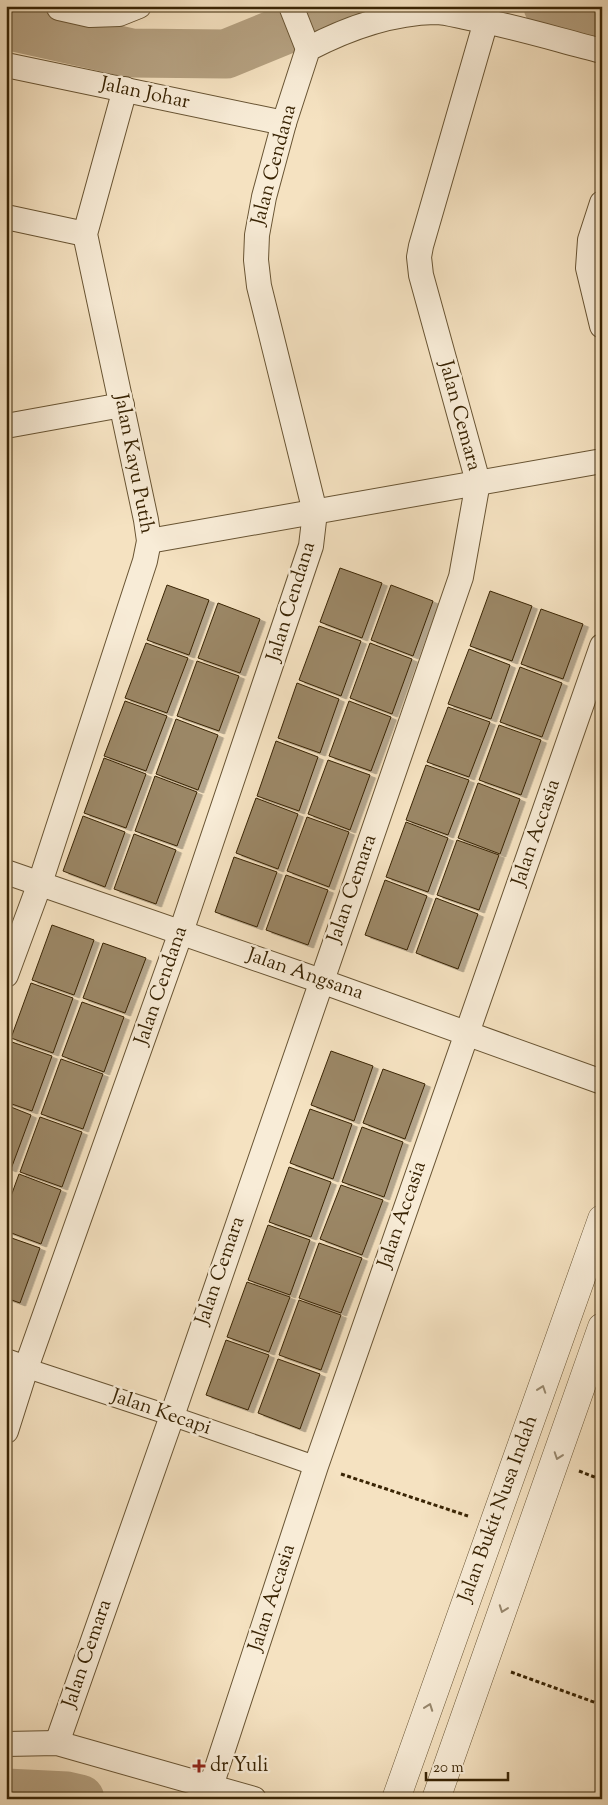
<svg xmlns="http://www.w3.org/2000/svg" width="608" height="1805" font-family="'Sorts Mill Goudy',serif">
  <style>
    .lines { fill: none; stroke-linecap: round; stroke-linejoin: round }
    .river { stroke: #b5a181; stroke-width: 49 }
    .building { fill: #9b8766; stroke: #392404; filter: url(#shadow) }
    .pedestrian-casing { stroke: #685433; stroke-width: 21 }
    .minor-casing { stroke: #685433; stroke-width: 26 }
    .tertiary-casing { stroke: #685433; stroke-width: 29 }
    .path { stroke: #392404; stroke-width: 3; stroke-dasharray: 4 2.5; stroke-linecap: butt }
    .pedestrian { stroke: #f8ecd7; stroke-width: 19 }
    .minor { stroke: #f8ecd7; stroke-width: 24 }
    .tertiary { stroke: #f8ecd7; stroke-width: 28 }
    .oneway { stroke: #98886e }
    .poi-dot { fill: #8f2418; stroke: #f8ecd7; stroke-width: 2 }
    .labels { text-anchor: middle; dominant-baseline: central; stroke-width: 5; stroke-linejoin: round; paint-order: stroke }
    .street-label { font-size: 20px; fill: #392404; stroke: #f8ecd7 }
    .poi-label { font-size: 20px; fill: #392404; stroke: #f8ecd7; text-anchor: start }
  </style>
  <defs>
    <filter id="shadow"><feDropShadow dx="5.5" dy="3" stdDeviation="0" flood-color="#0004"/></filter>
  </defs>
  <rect width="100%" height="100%" fill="#f5e2c1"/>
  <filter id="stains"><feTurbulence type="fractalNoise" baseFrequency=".004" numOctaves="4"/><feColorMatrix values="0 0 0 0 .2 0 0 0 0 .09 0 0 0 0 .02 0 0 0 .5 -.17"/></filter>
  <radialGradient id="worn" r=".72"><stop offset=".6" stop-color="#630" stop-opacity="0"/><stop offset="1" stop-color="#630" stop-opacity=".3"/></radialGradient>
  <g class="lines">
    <g class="river">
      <polyline points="548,6 602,21"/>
      <polyline points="6,25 131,53 226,54 343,6"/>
      <polyline points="6,1793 67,1796 80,1799"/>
    </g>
  </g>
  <g class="building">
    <polygon points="340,568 382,583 362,638 320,622"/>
    <polygon points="167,585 209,600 189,655 147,640"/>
    <polygon points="391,585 433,601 413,656 371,640"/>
    <polygon points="490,591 532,606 512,661 470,646"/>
    <polygon points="218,603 260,619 240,673 198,658"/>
    <polygon points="541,609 583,624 563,679 521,664"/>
    <polygon points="319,626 361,641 341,696 299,680"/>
    <polygon points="146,643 188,658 167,713 125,698"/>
    <polygon points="370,643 412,659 392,714 350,698"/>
    <polygon points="469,649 510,665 491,719 448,704"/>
    <polygon points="197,661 239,676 219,731 177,716"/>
    <polygon points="520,667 562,683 542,737 500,722"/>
    <polygon points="297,683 339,699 320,753 278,738"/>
    <polygon points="125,701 167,716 146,771 104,756"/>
    <polygon points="349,701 391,717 371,771 329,756"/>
    <polygon points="448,707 490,722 469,777 427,762"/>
    <polygon points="176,719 218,735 198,790 156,774"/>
    <polygon points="499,725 541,740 521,795 479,780"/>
    <polygon points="276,741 318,757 299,811 257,796"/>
    <polygon points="104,758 146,774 126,828 84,813"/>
    <polygon points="328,760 370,775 350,830 308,814"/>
    <polygon points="426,765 469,780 448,835 406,820"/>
    <polygon points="155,776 197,792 177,846 135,831"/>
    <polygon points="478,783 520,799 500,854 458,838"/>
    <polygon points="256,798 298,814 278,869 236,853"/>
    <polygon points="83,816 125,832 105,887 63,871"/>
    <polygon points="307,817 349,832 329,887 287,871"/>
    <polygon points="406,822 448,838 428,892 386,877"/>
    <polygon points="134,834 176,850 156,904 114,889"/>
    <polygon points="457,840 499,855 479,910 437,895"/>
    <polygon points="234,857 277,872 257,927 215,912"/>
    <polygon points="286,875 328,890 308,945 266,930"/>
    <polygon points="385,880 427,896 407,950 365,935"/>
    <polygon points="436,898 478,914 458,969 416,953"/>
    <polygon points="52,925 94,940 74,995 32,980"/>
    <polygon points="103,943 146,958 125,1013 83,998"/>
    <polygon points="31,983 73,998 53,1053 11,1038"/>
    <polygon points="82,1002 124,1017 104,1072 62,1056"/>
    <polygon points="9,1041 52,1056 32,1111 6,1102 6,1050"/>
    <polygon points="331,1051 373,1066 354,1121 311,1105"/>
    <polygon points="61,1059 103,1074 83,1129 41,1114"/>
    <polygon points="383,1069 425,1084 405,1139 363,1123"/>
    <polygon points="6,1105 31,1115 11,1169 6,1167"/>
    <polygon points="310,1109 352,1124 333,1179 290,1163"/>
    <polygon points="40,1117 82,1132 62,1187 20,1172"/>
    <polygon points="362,1127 403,1142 384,1197 342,1182"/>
    <polygon points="289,1167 331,1182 311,1237 269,1222"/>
    <polygon points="19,1174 61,1190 41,1244 6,1231 6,1210"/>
    <polygon points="341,1185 383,1200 362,1255 320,1239"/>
    <polygon points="268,1225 310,1240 290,1295 248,1280"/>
    <polygon points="6,1236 40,1248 20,1303 6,1298"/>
    <polygon points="319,1243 362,1258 341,1313 299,1298"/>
    <polygon points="247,1282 290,1297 269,1352 227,1337"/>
    <polygon points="299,1300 341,1315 321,1370 279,1355"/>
    <polygon points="226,1340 269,1355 248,1410 206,1395"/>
    <polygon points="278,1359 320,1374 300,1429 258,1413"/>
  </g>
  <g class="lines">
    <g class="pedestrian-casing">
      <polyline id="pedestrian" points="26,1368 172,1416 316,1466"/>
    </g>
    <g class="minor-casing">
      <g id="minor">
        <polyline points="58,6 59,8 90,15 119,14 139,6"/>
        <polyline points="291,6 308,49"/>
        <polyline points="6,65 284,123"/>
        <polyline points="602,203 590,240 588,268 602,326"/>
        <polyline points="6,217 85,234"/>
        <polyline points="6,426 122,405"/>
        <polyline points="149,541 602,461"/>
        <polyline points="6,872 321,981 602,1082"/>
        <polyline points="6,975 40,883 145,561 149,541 146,520 85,234 125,89"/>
        <polyline points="6,1361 26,1368"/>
        <path d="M6,1431L26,1368L181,932L311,546L315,512L259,286L256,260L257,235L264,197L284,123L308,49C348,28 390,13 435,12C446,12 458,16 469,18C514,26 558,40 602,51"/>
        <polyline points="57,1743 172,1416 461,577 478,482 421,275 419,257 421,246 486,21"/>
        <polyline points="6,1744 57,1743 254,1799"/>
        <polyline points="211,1786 316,1466 602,646"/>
      </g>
    </g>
    <g class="tertiary-casing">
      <g id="tertiary">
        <polyline points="396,1799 602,1219"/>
        <polyline points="436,1799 602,1327"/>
      </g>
    </g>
    <g class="path">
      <polyline points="579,1471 602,1480"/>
      <polyline points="341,1474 468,1516"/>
      <polyline points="511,1672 602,1705"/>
    </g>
    <use href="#pedestrian" class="pedestrian"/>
    <use href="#minor" class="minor"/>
    <use href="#tertiary" class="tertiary"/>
  </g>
  <defs><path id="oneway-chevron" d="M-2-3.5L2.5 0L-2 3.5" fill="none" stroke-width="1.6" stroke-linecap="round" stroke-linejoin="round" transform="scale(1.25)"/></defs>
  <g class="oneway">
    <use href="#oneway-chevron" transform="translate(542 1389) rotate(-71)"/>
    <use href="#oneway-chevron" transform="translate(558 1456) rotate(109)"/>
    <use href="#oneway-chevron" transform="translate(503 1609) rotate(110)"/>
    <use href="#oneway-chevron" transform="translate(429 1707) rotate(-70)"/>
  </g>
  <path class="poi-dot" d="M196.5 1758.5h5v5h5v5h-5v5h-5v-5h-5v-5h5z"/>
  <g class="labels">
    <g class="street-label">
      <text transform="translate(145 94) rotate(12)">Jalan Johar</text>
      <text transform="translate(275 165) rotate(-75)">Jalan Cendana</text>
      <text transform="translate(459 416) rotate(75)">Jalan Cemara</text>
      <text transform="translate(133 464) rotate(79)">Jalan Kayu Putih</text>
      <text transform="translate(292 602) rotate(-73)">Jalan Cendana</text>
      <text transform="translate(537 833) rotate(-71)">Jalan Accasia</text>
      <text transform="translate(353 889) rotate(-71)">Jalan Cemara</text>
      <text transform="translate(305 975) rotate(19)">Jalan Angsana</text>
      <text transform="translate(162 986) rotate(-71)">Jalan Cendana</text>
      <text transform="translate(403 1215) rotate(-71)">Jalan Accasia</text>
      <text transform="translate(221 1271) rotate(-71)">Jalan Cemara</text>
      <text transform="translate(161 1413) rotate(19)">Jalan Kecapi</text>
      <text transform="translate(499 1509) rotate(-70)">Jalan Bukit Nusa Indah</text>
      <text transform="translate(273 1598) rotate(-72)">Jalan Accasia</text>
      <text transform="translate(88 1654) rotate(-71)">Jalan Cemara</text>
    </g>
    <g class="poi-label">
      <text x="210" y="1766">dr Yuli</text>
    </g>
  </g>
  <rect width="608" height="1805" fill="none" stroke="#f5e2c1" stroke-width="25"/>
  <rect x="8" y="8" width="593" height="1790" fill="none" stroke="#392404" stroke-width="2.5"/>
  <rect x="12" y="12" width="583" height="1780" fill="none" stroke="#392404"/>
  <path d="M426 1772v8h82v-8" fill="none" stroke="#392404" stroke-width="2.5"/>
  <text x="433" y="1772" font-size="15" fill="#392404" stroke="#f8ecd7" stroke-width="4" paint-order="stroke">20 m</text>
  <rect width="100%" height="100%" filter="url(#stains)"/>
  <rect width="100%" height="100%" fill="url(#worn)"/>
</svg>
